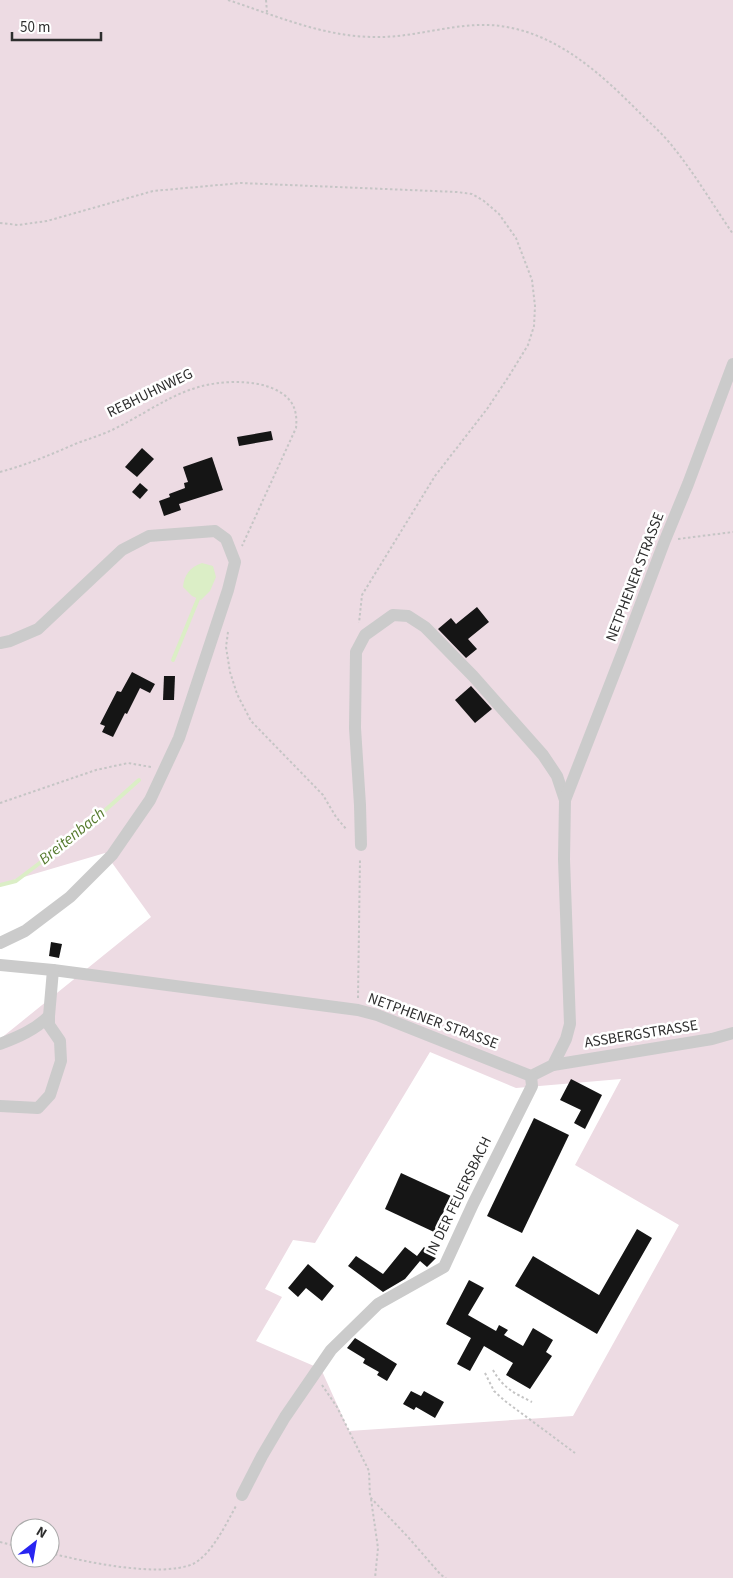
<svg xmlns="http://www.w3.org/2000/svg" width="733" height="1578" font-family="'Source Sans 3',sans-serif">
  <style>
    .green { fill: #eddbe3; fill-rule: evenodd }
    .water { fill: #dbeec6 }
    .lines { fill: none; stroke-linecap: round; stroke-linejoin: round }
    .stream { stroke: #dbeec6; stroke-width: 4 }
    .building { fill: #151515 }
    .path { stroke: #c5c5c5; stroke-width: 2; stroke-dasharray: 2.5 2.5; stroke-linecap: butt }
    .minor { stroke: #cbcbcb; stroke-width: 12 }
    .labels { text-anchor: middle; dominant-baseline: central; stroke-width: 5; stroke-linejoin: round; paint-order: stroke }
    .street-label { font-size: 15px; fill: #2e2e2e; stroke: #fff }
    .water-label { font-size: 16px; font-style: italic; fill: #577b2f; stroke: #fff }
  </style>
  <rect width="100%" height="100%" fill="#fff"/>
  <path class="green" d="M0,0H733V1578H0V1112H28L0,1106V1039L151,917L105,853L0,884ZM430,1052L516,1088L621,1079L575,1165L679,1225L573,1416L349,1431L321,1369L256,1341L282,1297L265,1289L293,1240L315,1243ZM20,1528H50V1558H20Z"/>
  <path class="water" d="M202,563L213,566L216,577L210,591L201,600L192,596L183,587C184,575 190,567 202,563Z"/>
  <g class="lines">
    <g class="stream">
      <polyline points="173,660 198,599"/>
      <polyline points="0,885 16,881 82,831 139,780"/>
    </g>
  </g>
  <g class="building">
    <polygon points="271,431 273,440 239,446 237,437"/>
    <polygon points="142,448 154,459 137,477 125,467"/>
    <polygon points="212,457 223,490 179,504 181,510 164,516 159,501 170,497 169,494 185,488 184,483 188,482 183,467"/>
    <polygon points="140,483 148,490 140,499 132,492"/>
    <polygon points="477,607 489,622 468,639 477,649 466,658 438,629 451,618 456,624"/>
    <polygon points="132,672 155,684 150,693 140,688 127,714 125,713 113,737 102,732 105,726 100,724 117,691 121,692"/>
    <polygon points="164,676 175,676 174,700 163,700"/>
    <polygon points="471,686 492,709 475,723 455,700"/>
    <polygon points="51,942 62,944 59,958 49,956"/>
    <polygon points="571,1079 602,1095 585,1129 574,1123 581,1110 560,1100"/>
    <polygon points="534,1118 569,1135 522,1233 487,1216"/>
    <polygon points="401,1173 451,1196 434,1232 385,1209"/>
    <polygon points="637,1229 652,1238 597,1334 515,1286 533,1256 599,1295"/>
    <polygon points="405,1247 417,1256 424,1247 436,1258 427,1267 420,1261 405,1279 383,1292 348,1266 356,1256 383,1274"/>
    <polygon points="308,1264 334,1286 322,1301 306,1288 298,1297 288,1288"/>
    <polygon points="469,1280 484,1288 468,1315 496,1331 499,1325 508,1330 504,1335 523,1346 533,1328 553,1340 546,1352 552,1356 530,1389 506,1375 513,1363 484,1346 470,1371 457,1364 471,1338 446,1324"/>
    <polygon points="355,1338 397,1364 387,1381 377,1375 379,1372 363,1363 365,1359 347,1348"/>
    <polygon points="411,1391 421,1396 424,1391 444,1402 435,1418 416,1407 414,1410 403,1404"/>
  </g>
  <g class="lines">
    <g class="path">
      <path d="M228,0C277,16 326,38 379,37C421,37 464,19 507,27C562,37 603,76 641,114C652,125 664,135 673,147C695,174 713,205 733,234"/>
      <polyline points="266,0 267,12"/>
      <polyline points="0,223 18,225 47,221 153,191 241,183 457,192 472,194 484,201 499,214 516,238 532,280 535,306 534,326 528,345 509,376 487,409 435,476 362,595 359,623"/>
      <path d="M0,472C26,465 50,455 75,444C88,439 102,435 114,429C157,408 183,383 233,382C247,382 261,383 274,389C292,397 298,409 296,428L242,546"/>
      <polyline points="678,539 733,532"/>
      <polyline points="228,632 226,647 230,672 237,694 251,721 323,795 336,817 347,830"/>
      <polyline points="0,803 96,770 128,763 151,767"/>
      <polyline points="358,998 360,858"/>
      <path d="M493,1370C503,1388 514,1393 532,1402"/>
      <polyline points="485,1373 494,1391 505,1401 575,1453"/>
      <polyline points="322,1385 337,1407 369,1471 370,1497 408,1537 441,1575 446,1578"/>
      <polyline points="371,1499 378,1548 375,1578"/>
      <polyline points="0,1542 20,1547"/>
      <path d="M50,1553C86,1562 159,1578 193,1564C212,1554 226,1524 236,1506"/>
    </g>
    <g class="minor">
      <polyline points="0,643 10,641 38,629 122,550 149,536 215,531 226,539 235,562 228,590 179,738 150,800 112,855 70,897 25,931 0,943"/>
      <polyline points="361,845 360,805 355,728 356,652 365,635 393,615 408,616 425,627 473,676 543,755 557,776 565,800"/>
      <polyline points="0,965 53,970 358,1010 377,1015 531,1076 553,1065 566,1039 570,1024 564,859 565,800 625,646 665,540 688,484 733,364"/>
      <path d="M0,1044C18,1037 35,1030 49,1016"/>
      <polyline points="553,1065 712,1039 733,1033"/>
      <polyline points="0,1106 38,1108 50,1095 61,1061 60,1041 49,1025 49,1016 53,970"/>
      <polyline points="242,1495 262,1456 285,1417 331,1350 378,1304 444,1267 473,1204 532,1086 531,1076"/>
    </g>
  </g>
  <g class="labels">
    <g class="street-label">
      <text transform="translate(150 393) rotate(-26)">REBHUHNWEG</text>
      <text transform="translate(635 577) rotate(-69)">NETPHENER STRASSE</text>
      <text transform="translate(433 1021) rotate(20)">NETPHENER STRASSE</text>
      <text transform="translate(641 1034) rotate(-9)">ASSBERGSTRASSE</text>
      <text transform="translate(459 1196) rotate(-64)">IN DER FEUERSBACH</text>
    </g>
    <g class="water-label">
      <text transform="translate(72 836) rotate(-39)">Breitenbach</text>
    </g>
  </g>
  <g transform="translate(35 1543) rotate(31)"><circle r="24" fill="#ffffff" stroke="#ababab"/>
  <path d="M0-4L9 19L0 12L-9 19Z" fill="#2824f1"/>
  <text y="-8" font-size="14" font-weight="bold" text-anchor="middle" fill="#2e2e2e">N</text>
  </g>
  <path d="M12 32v8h89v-8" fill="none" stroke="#2e2e2e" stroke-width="2.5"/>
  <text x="20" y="32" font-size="15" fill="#2e2e2e" stroke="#ffffff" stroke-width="4" paint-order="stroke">50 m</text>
</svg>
